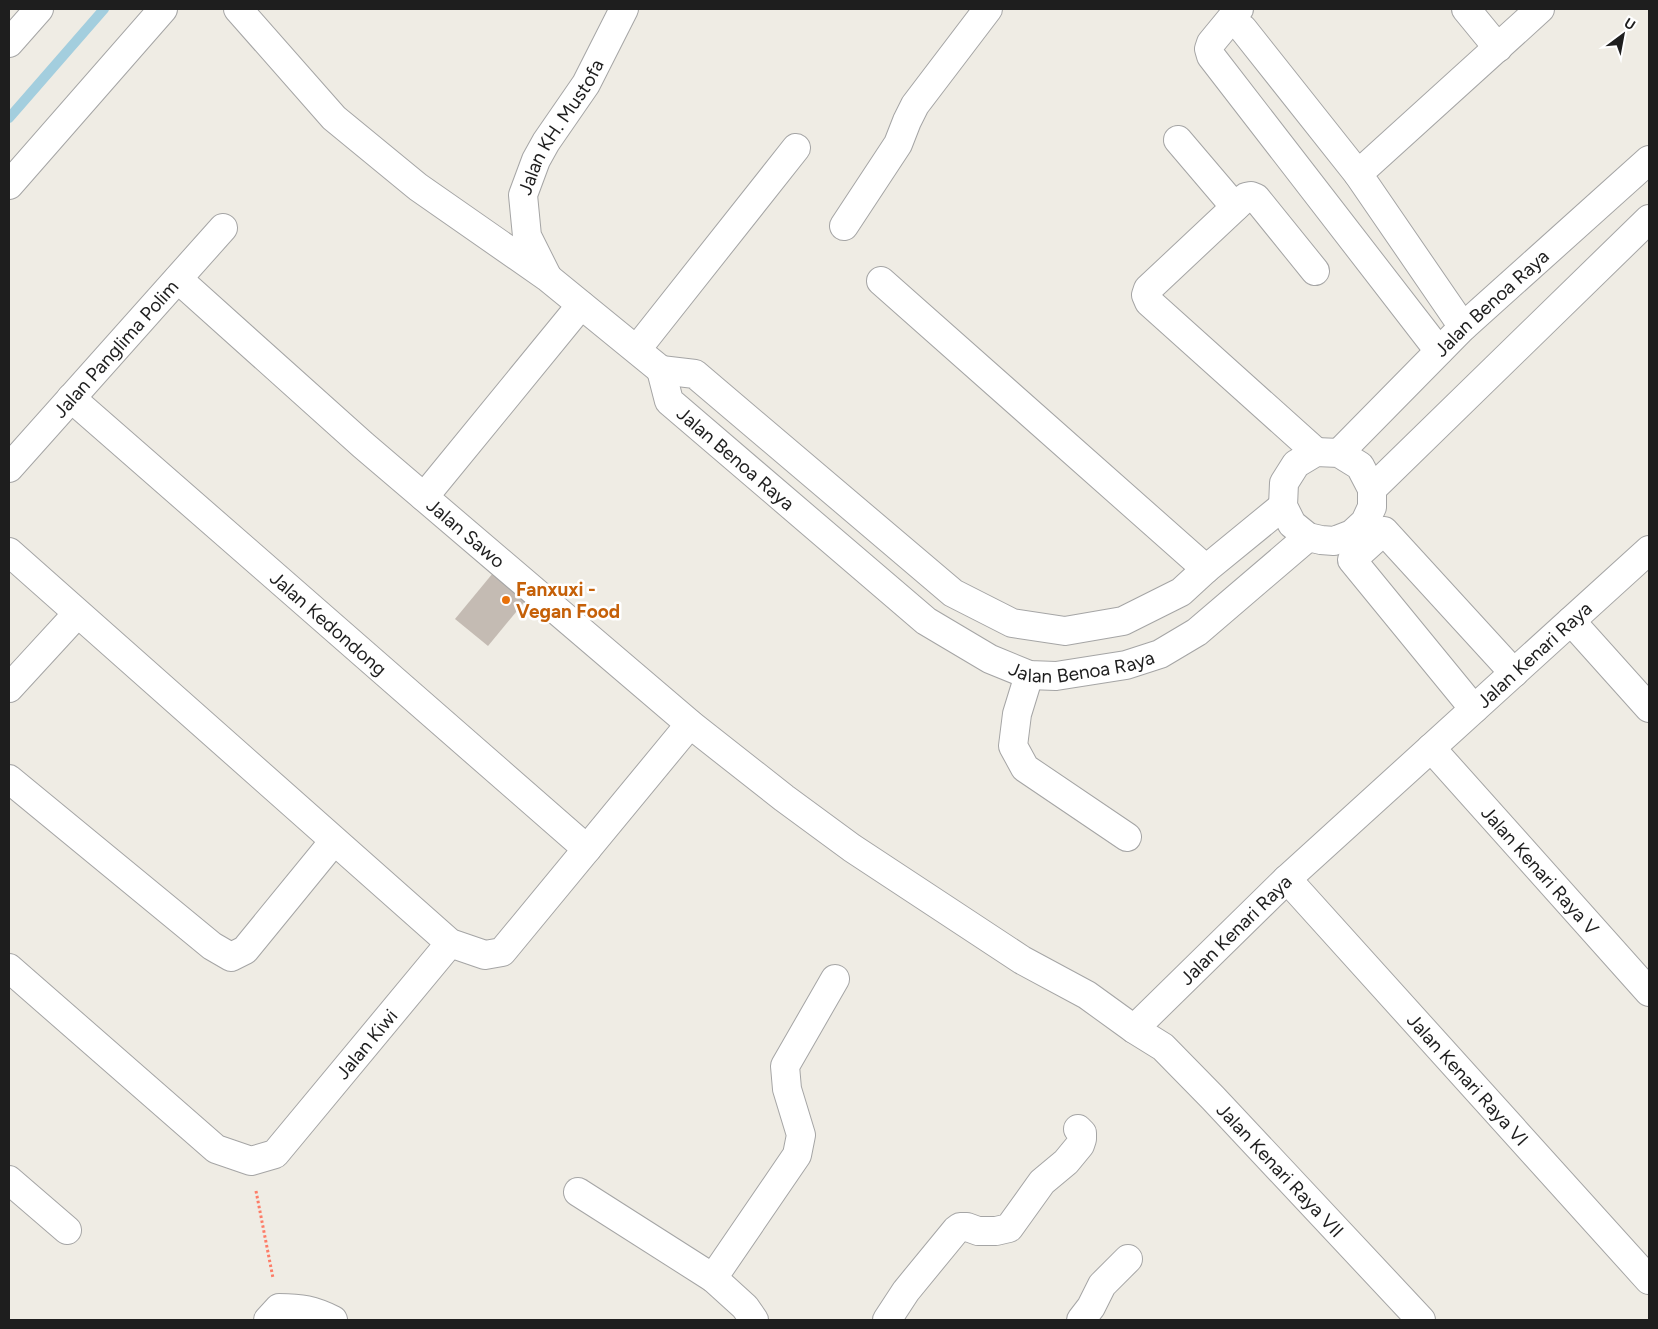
<svg xmlns="http://www.w3.org/2000/svg" width="1658" height="1329" font-family="Figtree,sans-serif">
  <style>
    .lines { fill: none; stroke-linecap: round; stroke-linejoin: round }
    .stream { stroke: #a3cede; stroke-width: 10 }
    .building { fill: #c4bbb3 }
    .street-casing { stroke: #a5a5a5; stroke-width: 30 }
    .path { stroke: #fd7c67; stroke-width: 3; stroke-dasharray: 2.5 2.5; stroke-linecap: butt }
    .street { stroke: #fff; stroke-width: 28 }
    .food-dot { fill: #e8710a; stroke: #fff; stroke-width: 2 }
    .labels { text-anchor: middle; dominant-baseline: central; stroke-width: 5; stroke-linejoin: round; paint-order: stroke }
    .street-label { font-size: 19px; fill: #1e1e1e; stroke: #fff }
    .food-label { font-size: 19px; font-weight: bold; fill: #c56008; stroke: #fff; text-anchor: start }
  </style>
  <rect width="100%" height="100%" fill="#efece4"/>
  <g class="lines">
    <polyline class="stream" points="9,118 104,9"/>
  </g>
  <polygon class="building" points="493,573 526,600 488,646 455,619"/>
  <g class="lines">
    <g class="street-casing">
      <g id="street">
        <polyline points="238,9 334,118 418,187 547,277 661,370"/>
        <polyline points="1239,9 1211,43 1209,49 1211,56 1439,351"/>
        <polyline points="1466,9 1498,48"/>
        <polyline points="1243,29 1358,174"/>
        <polyline points="9,43 39,9"/>
        <polyline points="1178,140 1235,207"/>
        <polyline points="9,185 163,9"/>
        <polyline points="844,226 898,144 907,121 915,105 988,9"/>
        <polyline points="1315,271 1256,198 1251,196 1246,197 1148,289 1146,295 1149,302 1316,452"/>
        <path id="s1" d="M547,276L527,236L523,195L536,160L546,142L586,84L624,9"/>
        <path id="s2" d="M178,279L363,445L690,724L784,798L852,848L1022,960L1087,995L1134,1029L1163,1047L1213,1098L1421,1320"/>
        <polyline points="881,281 1206,569"/>
        <polyline points="1463,327 1358,174 1540,9"/>
        <polyline points="637,349 796,148"/>
        <path id="s3" d="M661,370L669,401L926,621L990,659L1029,675L1056,676L1126,665L1160,654L1197,632L1308,537"/>
        <polyline points="661,370 695,374 953,593 1012,623 1065,631 1123,621 1181,592 1206,569 1283,506"/>
        <path id="s4" d="M71,398L587,849"/>
        <polygon points="1316,452 1339,453 1360,466 1372,489 1372,507 1365,522 1352,534 1334,541 1321,540 1308,537 1292,524 1283,506 1284,483 1296,464"/>
        <path id="s5" d="M1339,453L1463,327L1649,160"/>
        <path id="s6" d="M9,468L223,228"/>
        <polyline points="1372,489 1649,219"/>
        <polyline points="424,497 581,305"/>
        <polyline points="9,552 450,943 485,955 502,952 690,724"/>
        <polyline points="1571,621 1649,708"/>
        <polyline points="1029,675 1017,714 1013,746 1025,768 1127,837"/>
        <polyline points="9,688 77,614"/>
        <polyline points="1474,709 1352,560 1384,531 1514,673"/>
        <path id="s7" d="M1431,748L1649,992"/>
        <polyline points="9,779 212,946 231,957 245,950 334,841"/>
        <path id="s8" d="M1287,879L1649,1280"/>
        <path id="s9" d="M9,968L216,1149L251,1161L275,1154L450,943"/>
        <path id="s10" d="M1134,1029L1287,879L1649,550"/>
        <polyline points="9,1180 67,1230"/>
        <polyline points="578,1192 713,1278"/>
        <path d="M268,1320L279,1308C301,1308 313,1310 333,1320"/>
        <polyline points="754,1320 745,1307 713,1278 797,1155 801,1135 787,1089 785,1066 835,979"/>
        <polyline points="887,1320 906,1291 956,1230 960,1227 967,1227 978,1231 996,1231 1009,1228 1042,1182 1066,1162 1080,1145 1082,1139 1082,1133 1078,1129"/>
        <polyline points="1081,1320 1091,1307 1102,1285 1128,1259"/>
      </g>
    </g>
    <polyline class="path" points="256,1191 273,1278"/>
    <use href="#street" class="street"/>
  </g>
  <circle class="food-dot" cx="506" cy="600" r="5"/>
  <g class="labels">
    <g class="street-label">
      <text stroke="none"><textPath href="#s1" startOffset="164">Jalan KH. Mustofa</textPath></text>
      <text stroke="none"><textPath href="#s5" startOffset="214">Jalan Benoa Raya</textPath></text>
      <text stroke="none"><textPath href="#s6" startOffset="160">Jalan Panglima Polim</textPath></text>
      <text stroke="none"><textPath href="#s3" startOffset="120">Jalan Benoa Raya</textPath></text>
      <text stroke="none"><textPath href="#s2" startOffset="384">Jalan Sawo</textPath></text>
      <text stroke="none"><textPath href="#s4" startOffset="342">Jalan Kedondong</textPath></text>
      <text stroke="none"><textPath href="#s10" startOffset="548">Jalan Kenari Raya</textPath></text>
      <text stroke="none"><textPath href="#s3" startOffset="540">Jalan Benoa Raya</textPath></text>
      <text stroke="none"><textPath href="#s7" startOffset="164">Jalan Kenari Raya V</textPath></text>
      <text stroke="none"><textPath href="#s10" startOffset="142">Jalan Kenari Raya</textPath></text>
      <text stroke="none"><textPath href="#s9" startOffset="480">Jalan Kiwi</textPath></text>
      <text stroke="none"><textPath href="#s8" startOffset="270">Jalan Kenari Raya VI</textPath></text>
      <text stroke="none"><textPath href="#s2" startOffset="1422">Jalan Kenari Raya VII</textPath></text>
    </g>
    <g class="food-label">
      <text x="516" y="589">Fanxuxi -<tspan x="516" dy="22">Vegan Food</tspan></text>
    </g>
  </g>
  <rect width="1658" height="1329" fill="none" stroke="#1e1e1e" stroke-width="20"/>
  <g transform="translate(1623 35) rotate(32)" stroke="#ffffff" stroke-width="4" paint-order="stroke">
  <path d="M0-4L9 19L0 12L-9 19Z" fill="#1e1e1e"/>
  <text y="-8" font-size="14" font-weight="bold" text-anchor="middle" fill="#1e1e1e">U</text>
  </g>
</svg>
